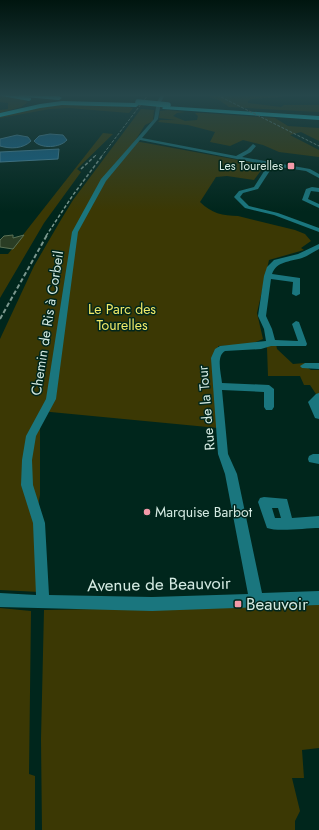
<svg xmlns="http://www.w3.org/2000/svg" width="319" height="830" font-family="Jost,sans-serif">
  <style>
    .green { fill: #3b3804 }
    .water { fill: #14668e; stroke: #4e8ea7 }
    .building { fill: #2a3d24; stroke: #5b7155 }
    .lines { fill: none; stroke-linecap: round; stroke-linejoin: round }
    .minor { fill: #1a767e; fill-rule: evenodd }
    .highway { fill: #16ecfc; fill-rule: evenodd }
    .rail-far2 { stroke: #7b988f; stroke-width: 1; stroke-dasharray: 3 1.5; stroke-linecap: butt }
    .rail-far1 { stroke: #7b988f; stroke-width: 1.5; stroke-dasharray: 3.5 2; stroke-linecap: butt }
    .rail { stroke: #7b988f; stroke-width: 2; stroke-dasharray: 4.5 2.5; stroke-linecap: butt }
    .highway-bridge { stroke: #16ecfc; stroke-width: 5.5 }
    .poi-dot { fill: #f39aa9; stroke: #00261c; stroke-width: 1.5 }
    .labels { text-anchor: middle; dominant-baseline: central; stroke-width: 3; stroke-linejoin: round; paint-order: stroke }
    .far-poi-label { font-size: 12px; fill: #d4eae2; stroke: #00261c; text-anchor: end }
    .park-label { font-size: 14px; fill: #f1ea68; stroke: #00261c }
    .street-label { font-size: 14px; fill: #d4eae2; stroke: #00261c }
    .poi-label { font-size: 14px; fill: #d4eae2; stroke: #00261c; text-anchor: start }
    .near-street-label { font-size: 17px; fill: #d4eae2; stroke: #00261c }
    .near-poi-label { font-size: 17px; fill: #d4eae2; stroke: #00261c; text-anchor: start }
  </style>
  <rect width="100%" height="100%" fill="#00261c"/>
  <g class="green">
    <polygon points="0,95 16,97 28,102 21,107 0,113 0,110 8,109 8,103 0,102"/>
    <polygon points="204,95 281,95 282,97 252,99 248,101 248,103 281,107 284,105 319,105 319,112 229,107 219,100"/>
    <polygon points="62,104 131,107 130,108 133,108 129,113 69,108 50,109 0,118 0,117 31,109"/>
    <path d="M141,109L154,110L153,121L145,125L135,141L265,165L254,180L227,176L216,177L200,202C211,213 223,216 238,216L295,230L305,234L311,241L301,248L304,250L269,260L257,313L263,339L249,345L218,346V428L40,411V495L34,528L40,592L0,590V339L34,266L62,218L73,200Z"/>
    <polygon points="168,110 185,112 177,113 173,116 185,121 197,120 198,116 195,113 204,113 275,118 288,126 319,128 319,141 301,132 290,135 319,150 319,157 279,152 263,145 243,140 230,146 210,142 215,132 188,125 158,122 160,120 176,120 159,118 160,111"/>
    <polygon points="103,133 113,134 77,169 81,172 44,223 0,298 0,254 8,254"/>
    <polygon points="276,344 277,349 293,364 305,363 305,366 311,370 319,370 319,397 318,397 310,385 304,385 300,376 268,376 267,348 265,345"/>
    <polygon points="319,605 319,748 302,750 304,778 292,778 300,811 295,821 295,830 42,830 41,739 44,610"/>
    <polygon points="0,608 31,611 29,774 35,776 35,830 0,830"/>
  </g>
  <g class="water">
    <path d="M50,134L63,135L67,140C60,148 41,149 34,141L39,136Z"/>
    <path d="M17,135L28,137L31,141C23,149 10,149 0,146V139Z"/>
    <polygon points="59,149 58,159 0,162 0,152"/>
  </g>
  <polygon class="building" points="13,235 13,238 24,235 13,249 0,247 0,240 4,236"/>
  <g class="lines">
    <g class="minor">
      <path d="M161,95H165L161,102L158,119L142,138L236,156L247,150L253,144L256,146L251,152L242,157L310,169L319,174V178L306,171L273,166L258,189L243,193L240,197L249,206L278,213L319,228V232L274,215L245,208L234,197L239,191L254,187L268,165L140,140L106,181L78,232L56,399L36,436L32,460L33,485L45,523L49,595L152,597L248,594L225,474L218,454L211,358L215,349L220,346L266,341L264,329L258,316L264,276L267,267L274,260L298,254L319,244V249C313,252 308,256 302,258C289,262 277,261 272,274L300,278V294L296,296L292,294L293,282L271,279L266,316L272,329L275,340L298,341L292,324L296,321L299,322L307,344L306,346H271L261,349L225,351C216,356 221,373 222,383L269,385L274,389V407L272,410H266L264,407V392L222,390L228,454L237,474L262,593L319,591V605L152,611L0,607V593L36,595L33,523L21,485L22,460L26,436L46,399L72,232L101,179L154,119L157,102Z"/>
      <polygon points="312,187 319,188 319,192 311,191 308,199 319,204 319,208 302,200 306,189"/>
      <polygon points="305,363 319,363 319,369 302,368 300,366"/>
      <polygon points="319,393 319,419 315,418 308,402 316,394"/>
      <polygon points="313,454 319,454 319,464 309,462 308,459 309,456"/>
      <path d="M264,497L287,499L292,518L319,516V528C306,528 278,532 267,528L258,502L260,498ZM272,508H278L281,518H275Z"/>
    </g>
    <g class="highway">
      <polygon points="0,95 19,96 19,95 59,96 62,98 59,100 24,97 31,98 31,100 29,101 2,96"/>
      <polygon points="62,101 136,103 139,105 136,107 62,105 40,108 0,117 0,113 40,104"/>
      <polygon points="165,106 319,116 319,120 163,109 162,108"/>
    </g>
    <g class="rail-far2">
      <polyline points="217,95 319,146"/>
      <polyline points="94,157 97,154"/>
      <polyline points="101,157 148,95"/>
    </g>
    <g class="rail-far1">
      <polyline points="81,169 95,156"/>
      <polyline points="46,236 73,195 102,156"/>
    </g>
    <polyline class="rail" points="0,319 47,235"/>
    <polyline class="highway-bridge" points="138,102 168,105"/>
  </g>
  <linearGradient id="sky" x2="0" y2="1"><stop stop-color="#00150f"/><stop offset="0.45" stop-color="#26474b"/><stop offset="1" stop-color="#26474b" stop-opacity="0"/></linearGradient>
  <rect width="319" height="211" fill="url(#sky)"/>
  <g class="poi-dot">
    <rect x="287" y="162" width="8" height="8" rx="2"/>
    <circle cx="147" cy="512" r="4"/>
    <rect x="234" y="600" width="8" height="8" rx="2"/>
  </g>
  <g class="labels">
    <g class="far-poi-label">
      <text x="283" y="166">Les Tourelles</text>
    </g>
    <g class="park-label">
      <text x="122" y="309">Le Parc des<tspan x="122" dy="16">Tourelles</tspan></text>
    </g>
    <g class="street-label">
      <text transform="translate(47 323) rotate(-81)">Chemin de Ris à Corbeil</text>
      <text transform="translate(206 408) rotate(-95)">Rue de la Tour</text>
    </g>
    <g class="poi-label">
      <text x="155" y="512">Marquise Barbot</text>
    </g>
    <g class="near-street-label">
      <text transform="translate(159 584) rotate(-1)">Avenue de Beauvoir</text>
    </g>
    <g class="near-poi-label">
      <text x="246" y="604">Beauvoir</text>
    </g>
  </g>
</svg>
